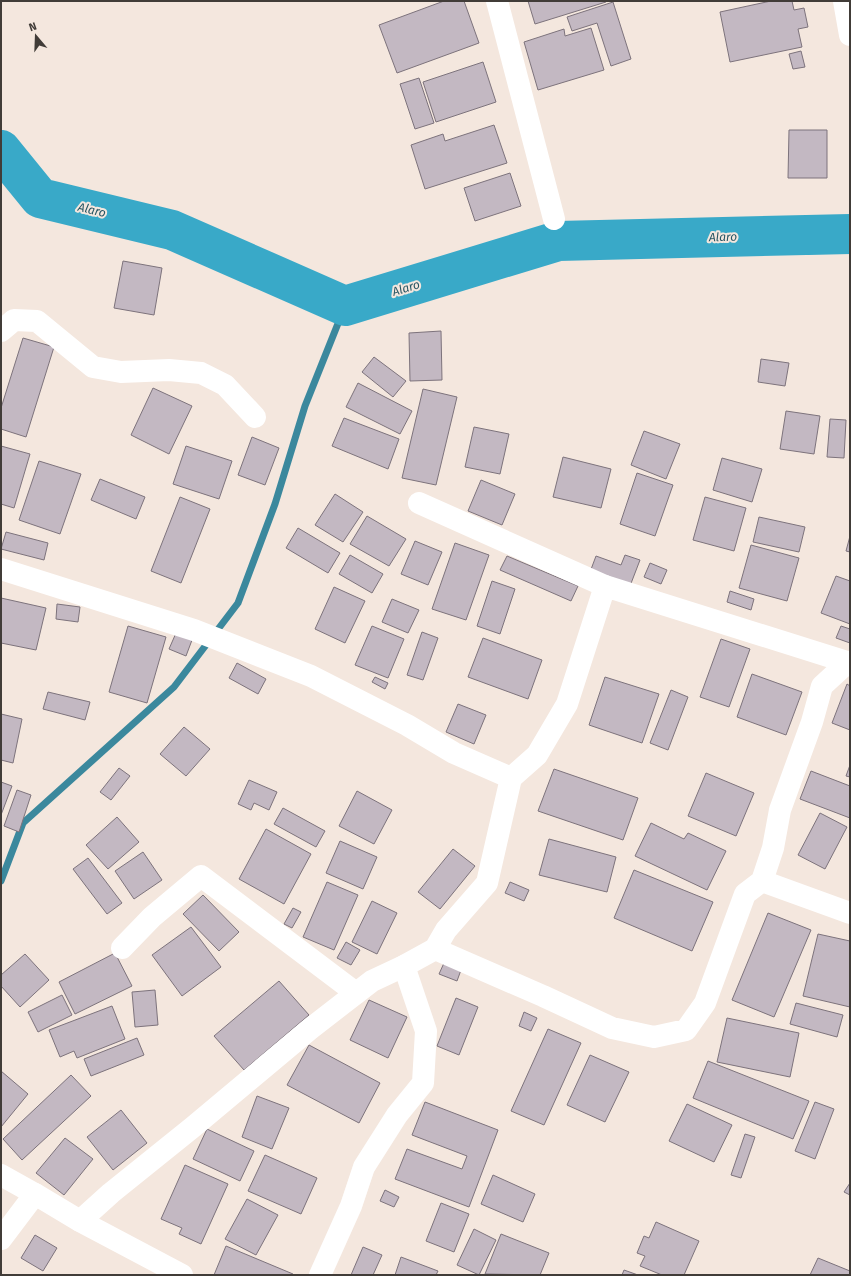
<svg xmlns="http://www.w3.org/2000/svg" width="851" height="1276" font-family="'Fira Sans',sans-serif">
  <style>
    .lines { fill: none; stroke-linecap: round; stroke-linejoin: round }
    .stream { stroke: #3b889d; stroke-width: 7 }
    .river { stroke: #39a9c8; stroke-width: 40 }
    .building { fill: #c3b8c2; stroke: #7d737c }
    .minor { stroke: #fff; stroke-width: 22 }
    .labels { text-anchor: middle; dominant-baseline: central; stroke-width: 4; stroke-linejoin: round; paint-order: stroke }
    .water-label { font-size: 12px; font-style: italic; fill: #275563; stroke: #f4e7de }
  </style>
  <rect width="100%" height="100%" fill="#f4e7de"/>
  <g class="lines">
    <polyline class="stream" points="1,881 23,823 174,687 238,603 275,504 305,406 345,306"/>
    <polyline class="river" points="1,150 40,198 172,230 345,306 558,241 850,234"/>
  </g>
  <g class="building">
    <polygon points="444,1 464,1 479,43 397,73 379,25"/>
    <polygon points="528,1 605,1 606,2 535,24"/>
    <polygon points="771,1 792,1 794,10 804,8 808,27 798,29 802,47 730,62 720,12"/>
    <polygon points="613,2 631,59 611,66 597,23 572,31 567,17"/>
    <polygon points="591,28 604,70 538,90 524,42 564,29 565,36"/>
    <polygon points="801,51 805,67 793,69 789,54"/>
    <polygon points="483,62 496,102 436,122 423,82"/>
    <polygon points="419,78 434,123 415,129 400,84"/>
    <polygon points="494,125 507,163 425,189 411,145 443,134 445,141"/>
    <polygon points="789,130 827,130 827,178 788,178"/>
    <polygon points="510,173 521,206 475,221 464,188"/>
    <polygon points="123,261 162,268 154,315 114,308"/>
    <polygon points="441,331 442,380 410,381 409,333"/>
    <polygon points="23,338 54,347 26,437 1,429 1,408"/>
    <polygon points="374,357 406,381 393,397 362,372"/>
    <polygon points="761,359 789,363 785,386 758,382"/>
    <polygon points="358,383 412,411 400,434 346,407"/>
    <polygon points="153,388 192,406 169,454 131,435"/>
    <polygon points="423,389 457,397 436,485 402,478"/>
    <polygon points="786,411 820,416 814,454 780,449"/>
    <polygon points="344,418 399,439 388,469 332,446"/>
    <polygon points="830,419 846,420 844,458 827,457"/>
    <polygon points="474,427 509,434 500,474 465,467"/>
    <polygon points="644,431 680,444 666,479 631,465"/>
    <polygon points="252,437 279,448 265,485 238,475"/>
    <polygon points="1,446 30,454 14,508 1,504"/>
    <polygon points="186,446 232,461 219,499 173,484"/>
    <polygon points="563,457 611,469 601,508 553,497"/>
    <polygon points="722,458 762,469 752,502 713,490"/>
    <polygon points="39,461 81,474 60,534 19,520"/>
    <polygon points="637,473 673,485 655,536 620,524"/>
    <polygon points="100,479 145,497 136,519 91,500"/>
    <polygon points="481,480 515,494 502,525 468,511"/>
    <polygon points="335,494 363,512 343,542 315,525"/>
    <polygon points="180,497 210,509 181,583 151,571"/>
    <polygon points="705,497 746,508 734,551 693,540"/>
    <polygon points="367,516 406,539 389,566 350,544"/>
    <polygon points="759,517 805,527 799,552 753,542"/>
    <polygon points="298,528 340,553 328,573 286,548"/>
    <polygon points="6,532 48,543 44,560 1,549"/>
    <polygon points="850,536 850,552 846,551"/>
    <polygon points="415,541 442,552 428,585 401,574"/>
    <polygon points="455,543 489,555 466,620 432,609"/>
    <polygon points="751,545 799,558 787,601 739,588"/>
    <polygon points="350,555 383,574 372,593 339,574"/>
    <polygon points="625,555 640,560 630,586 590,572 596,556 621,565"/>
    <polygon points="507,556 578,586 571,601 500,570"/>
    <polygon points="650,563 667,570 661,584 644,577"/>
    <polygon points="836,576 850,581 850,624 821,613"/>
    <polygon points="492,581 515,589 500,634 477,626"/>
    <polygon points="334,587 365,601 345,643 315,629"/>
    <polygon points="730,591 754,599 751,610 727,602"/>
    <polygon points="1,598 46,608 36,650 1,643"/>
    <polygon points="392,599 419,610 408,633 382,622"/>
    <polygon points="57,604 80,607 78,622 56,619"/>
    <polygon points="128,626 166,637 147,703 109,692"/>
    <polygon points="372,626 404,639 388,678 355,665"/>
    <polygon points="841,626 850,629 850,643 836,638"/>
    <polygon points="422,632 438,638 423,680 407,675"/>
    <polygon points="176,633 192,640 186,656 169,649"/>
    <polygon points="483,638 542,660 528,699 468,677"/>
    <polygon points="721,639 750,649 729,707 700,697"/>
    <polygon points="237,663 266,679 258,694 229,678"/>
    <polygon points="752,674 802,692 786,735 737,717"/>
    <polygon points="375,677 388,683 385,689 372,682"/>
    <polygon points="605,677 659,694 642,743 589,725"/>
    <polygon points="847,684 850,686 850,730 832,723"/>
    <polygon points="671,690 688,697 668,750 650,743"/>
    <polygon points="48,692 90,702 85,720 43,709"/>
    <polygon points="458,704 486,715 474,744 446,732"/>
    <polygon points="1,714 22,719 13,763 1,760"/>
    <polygon points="184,727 210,749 186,776 160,754"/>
    <polygon points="850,765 850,777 846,776"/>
    <polygon points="119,768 130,776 111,800 100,792"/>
    <polygon points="554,769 638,798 623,840 538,811"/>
    <polygon points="811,771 850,786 850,818 800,799"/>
    <polygon points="706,773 754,793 736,836 688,816"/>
    <polygon points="249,780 277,792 269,810 254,803 251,810 238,804"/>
    <polygon points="1,782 12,786 1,815"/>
    <polygon points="17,790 31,795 19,832 4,826"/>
    <polygon points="357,791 392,810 374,844 339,826"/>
    <polygon points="283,808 325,831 316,847 274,824"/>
    <polygon points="820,813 847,827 825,869 798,855"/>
    <polygon points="117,817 139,842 108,869 86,845"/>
    <polygon points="651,823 684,839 688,833 726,851 707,890 635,856"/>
    <polygon points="266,829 311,854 284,904 239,879"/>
    <polygon points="549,839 616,857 607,892 539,875"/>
    <polygon points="340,841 377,857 363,889 326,873"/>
    <polygon points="453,849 475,866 440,909 418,892"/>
    <polygon points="143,852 162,880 134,899 115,871"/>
    <polygon points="88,858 122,903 107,914 73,869"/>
    <polygon points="634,870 713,902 692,951 614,918"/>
    <polygon points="327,882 358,895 334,950 303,937"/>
    <polygon points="510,882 529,890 524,901 505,893"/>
    <polygon points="203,895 239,932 219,951 183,914"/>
    <polygon points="372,901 397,913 377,954 352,942"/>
    <polygon points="293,908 301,912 292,928 284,924"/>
    <polygon points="768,913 811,930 774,1017 732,1000"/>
    <polygon points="191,927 221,967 182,996 152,955"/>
    <polygon points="818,934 850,941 850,1007 803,996"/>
    <polygon points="346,942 360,950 351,965 337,958"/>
    <polygon points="115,953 132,986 75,1014 59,982"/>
    <polygon points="25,954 49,980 20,1007 1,986 1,975"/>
    <polygon points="444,963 461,970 457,981 439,974"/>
    <polygon points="279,981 309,1015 244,1070 214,1036"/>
    <polygon points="155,990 158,1025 135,1027 132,992"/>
    <polygon points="62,995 72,1015 38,1032 28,1012"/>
    <polygon points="456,998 478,1007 459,1055 437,1046"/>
    <polygon points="369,1000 407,1017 388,1058 350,1040"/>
    <polygon points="796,1003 843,1015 837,1037 790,1024"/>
    <polygon points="112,1006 125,1039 77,1058 74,1051 60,1057 49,1030"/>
    <polygon points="524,1012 537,1018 531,1031 519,1026"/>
    <polygon points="727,1018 799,1033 790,1077 717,1062"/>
    <polygon points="548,1029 581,1043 544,1125 511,1111"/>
    <polygon points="137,1038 144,1055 91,1076 84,1059"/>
    <polygon points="309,1045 380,1083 359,1123 287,1085"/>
    <polygon points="590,1055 629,1072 605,1122 567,1105"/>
    <polygon points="708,1061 809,1101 793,1139 693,1098"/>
    <polygon points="1,1071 28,1094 1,1127"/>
    <polygon points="71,1075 91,1096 22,1160 3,1139"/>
    <polygon points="257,1096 289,1108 272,1149 242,1137"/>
    <polygon points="425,1102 498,1130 469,1207 395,1179 407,1149 462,1169 467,1156 412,1135"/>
    <polygon points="815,1102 834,1109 815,1159 795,1151"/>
    <polygon points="687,1104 732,1125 714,1162 669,1141"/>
    <polygon points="121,1110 147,1143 113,1170 87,1137"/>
    <polygon points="207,1129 254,1151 240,1181 193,1159"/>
    <polygon points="745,1134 755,1137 741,1178 731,1175"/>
    <polygon points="65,1138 93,1159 64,1195 36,1173"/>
    <polygon points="265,1155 317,1178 301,1214 248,1191"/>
    <polygon points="185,1165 228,1184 201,1244 179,1234 182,1228 161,1219"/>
    <polygon points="493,1175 535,1194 523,1222 481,1204"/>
    <polygon points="850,1183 850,1195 844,1192"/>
    <polygon points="385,1190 399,1197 394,1207 380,1201"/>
    <polygon points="247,1199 278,1215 256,1255 225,1239"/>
    <polygon points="441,1203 469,1214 454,1252 426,1241"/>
    <polygon points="656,1222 699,1241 684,1275 662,1275 640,1266 645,1256 637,1253 644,1236 649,1238"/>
    <polygon points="474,1229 496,1240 479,1275 457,1265"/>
    <polygon points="501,1234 549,1253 540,1275 485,1274"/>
    <polygon points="35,1235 57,1248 43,1271 21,1258"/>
    <polygon points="226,1246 293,1274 292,1275 214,1275"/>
    <polygon points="363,1247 382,1255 373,1275 351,1275"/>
    <polygon points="401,1257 438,1271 436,1275 395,1275"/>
    <polygon points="818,1258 850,1271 850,1275 810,1275"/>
    <polygon points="624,1270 638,1275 622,1275"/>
  </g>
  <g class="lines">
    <g class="minor">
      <polyline points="497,1 554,219"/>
      <polyline points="844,1 850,35"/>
      <polyline points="1,331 14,320 37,321 93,367 121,372 169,370 201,373 225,385 255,417"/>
      <polyline points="419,503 605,586"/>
      <polyline points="1,569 194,630 311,676 407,725 454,753 511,778"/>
      <polyline points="762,881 850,913"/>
      <polyline points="122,948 152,917 201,876 356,993"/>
      <polyline points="435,949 543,996 612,1028 654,1037 686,1030 705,1003 745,894 762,881 773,848 780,810 812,722 822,686 848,662"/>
      <polyline points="1,1175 35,1194 80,1221 182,1275"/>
      <polyline points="80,1221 111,1193 193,1127 310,1029 372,981 404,966 435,949 446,930 487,883 511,778 537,755 567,704 605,586 850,663"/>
      <polyline points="1,1239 35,1194"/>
      <polyline points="320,1275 351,1206 364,1167 397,1115 423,1083 426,1031 404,966"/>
    </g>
  </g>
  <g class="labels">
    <g class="water-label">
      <text transform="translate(92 210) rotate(14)">Alaro</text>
      <text transform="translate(723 237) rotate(-1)">Alaro</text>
      <text transform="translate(406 288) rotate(-17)">Alaro</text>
    </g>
  </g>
  <rect width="851" height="1276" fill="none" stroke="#413c38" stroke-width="4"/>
  <g transform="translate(36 36) rotate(341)" stroke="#f4e7de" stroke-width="3" paint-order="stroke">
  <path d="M0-3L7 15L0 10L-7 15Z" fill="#413c38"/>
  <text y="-6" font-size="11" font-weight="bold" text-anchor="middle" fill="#413c38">N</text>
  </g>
</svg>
